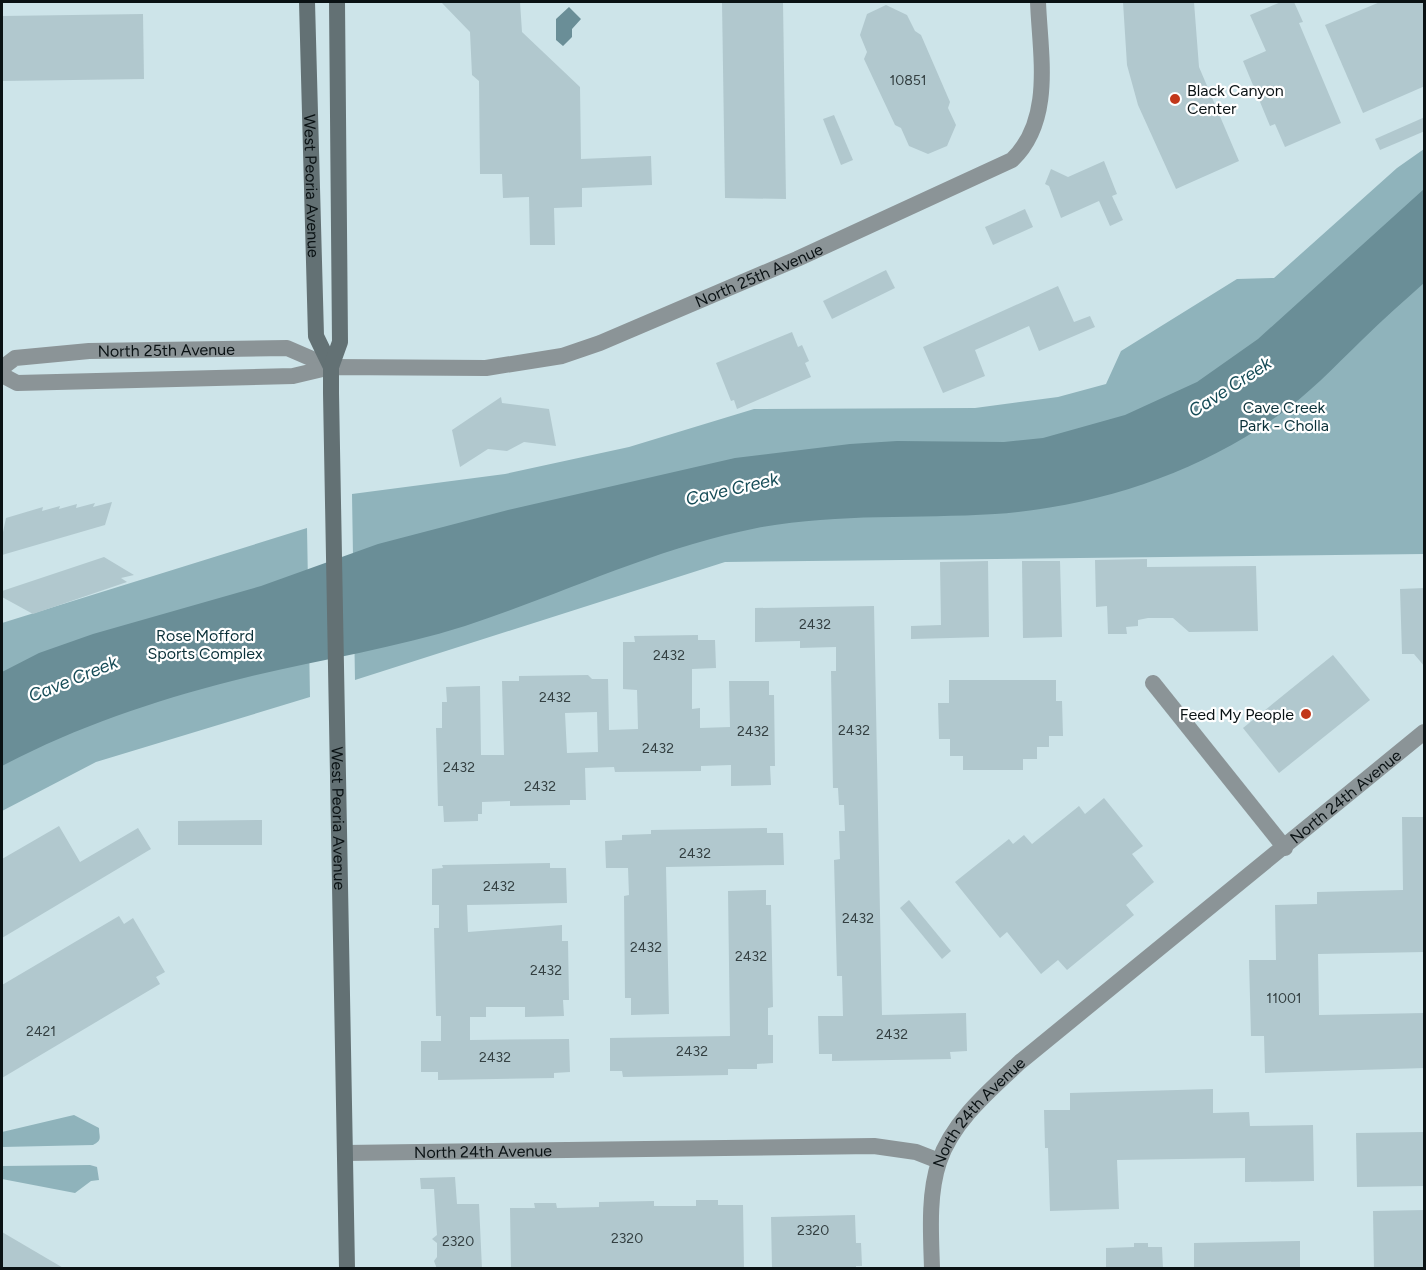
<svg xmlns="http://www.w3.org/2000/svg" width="1426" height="1270" font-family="Figtree,sans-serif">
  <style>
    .green { fill: #8fb3bb }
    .water { fill: #6a8e97 }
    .building { fill: #b1c8ce; fill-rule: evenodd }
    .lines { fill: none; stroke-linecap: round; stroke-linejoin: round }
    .minor { stroke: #8b9497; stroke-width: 16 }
    .tertiary { stroke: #8b9497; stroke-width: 16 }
    .secondary { stroke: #637174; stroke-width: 16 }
    .poi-dot { fill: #c2371a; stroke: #fff; stroke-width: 2 }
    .labels { text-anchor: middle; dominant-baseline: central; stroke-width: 4.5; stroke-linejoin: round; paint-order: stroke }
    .number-label { font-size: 14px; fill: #344042 }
    .poi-label { font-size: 16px; fill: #0a1214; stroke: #fff; text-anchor: start }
    .street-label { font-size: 16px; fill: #0a1214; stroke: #fff }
    .park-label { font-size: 16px; fill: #0b3139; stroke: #fff }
    .water-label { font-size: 18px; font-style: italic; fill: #174d58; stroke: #fff }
  </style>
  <rect width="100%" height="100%" fill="#cde4e9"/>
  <g class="green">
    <polygon points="1424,149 1424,554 725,562 355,680 352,494 505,474 629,447 754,409 975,408 1058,397 1106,384 1121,351 1237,279 1274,278 1397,168"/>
    <polygon points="307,528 310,697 96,762 2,811 2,623"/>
    <path d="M74,1115L99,1128C99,1137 103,1140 93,1145L2,1147V1132Z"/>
    <polygon points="90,1165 97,1167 99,1180 91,1181 75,1193 2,1179 2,1166"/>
  </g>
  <g class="water">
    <polygon points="569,7 581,19 572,29 572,37 563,46 556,40 556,19"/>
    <path d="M1424,189V283C1404,301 1382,320 1362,340C1334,367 1308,395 1276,417C1194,475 1095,507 995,514C915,519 837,513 757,528C655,548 563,594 465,626C389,650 310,661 232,681C153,701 74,728 2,766V672L39,653L93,634L261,586L378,544L508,510L735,458L850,444L897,441L1004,442L1043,438L1125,415L1197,382L1258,339Z"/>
  </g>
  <g class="building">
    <polygon points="441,2 520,2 522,32 580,87 581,159 651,156 652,185 582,188 582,207 554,208 555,245 530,245 529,197 503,198 502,174 480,174 479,81 472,75 470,32"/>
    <polygon points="722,2 783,2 786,199 725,198"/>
    <polygon points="1123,2 1194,2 1199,67 1239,161 1176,189 1138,105 1127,65"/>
    <polygon points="1281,2 1294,2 1303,22 1299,23 1341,123 1285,147 1275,124 1270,126 1243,61 1266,51 1250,15"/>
    <polygon points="1380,2 1425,2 1425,86 1363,113 1325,25"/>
    <polygon points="886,5 907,15 915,31 921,35 950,102 948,108 956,125 947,146 928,154 909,146 901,128 895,125 864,59 867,52 860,35 867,14"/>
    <polygon points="143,14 144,79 2,81 2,16"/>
    <polygon points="834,115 853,160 841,165 823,119"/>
    <polygon points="1425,117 1425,131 1380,150 1375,139"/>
    <polygon points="1104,161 1117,194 1112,196 1123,220 1110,226 1099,201 1061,218 1049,186 1045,184 1051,169 1068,177"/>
    <polygon points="1025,209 1033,227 993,245 985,227"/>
    <polygon points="886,270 895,288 832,319 823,301"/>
    <polygon points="1058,286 1074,322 1090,316 1095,327 1039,351 1029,326 975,350 985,376 943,393 923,347"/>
    <polygon points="792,332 798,347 802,345 809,361 805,363 811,377 737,409 734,400 731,401 716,363"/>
    <polygon points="501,397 502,403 549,409 556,446 524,442 507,451 488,449 460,467 452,430"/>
    <polygon points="112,502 105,525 2,555 2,537 6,518 43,507 42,511 60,506 59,509 77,504 76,508 95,503 93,507"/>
    <polygon points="104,557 134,575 121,578 127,582 33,614 2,597 2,591"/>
    <polygon points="1147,559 1147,567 1256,566 1258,631 1189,632 1173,618 1148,618 1138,620 1138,626 1126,627 1127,634 1108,634 1107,606 1096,607 1095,560"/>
    <polygon points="988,561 989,637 911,639 911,626 941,625 940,562"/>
    <polygon points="1022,561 1060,561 1062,637 1023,638"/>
    <polygon points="1425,588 1425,667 1414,654 1402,654 1400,589"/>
    <polygon points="874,606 882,1015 966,1013 967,1051 950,1052 951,1059 832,1061 832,1054 819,1054 818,1016 843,1016 842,976 837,976 834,860 840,859 839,831 845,831 844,805 839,805 838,788 833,788 831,671 836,671 836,647 800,648 800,641 755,642 755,608"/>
    <path d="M698,635V640H715L716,668L692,669V709L700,708V728L730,727L729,681H769V695H774L775,766H770L771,785L731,786V765L701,766V771L615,772L614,767L585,768L586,800H570V805L510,806V801L482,802V814H478V821L444,822L443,806H438L436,728H442V702H447L446,687L480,686L481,755H504L502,681H519V676L588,675L592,679H608L609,730L638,729L637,690L623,689V642H635L634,636ZM597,712L598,752L567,753L565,713Z"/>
    <polygon points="1333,655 1370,700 1279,773 1243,728"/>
    <polygon points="949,680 1056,680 1056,701 1062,701 1063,736 1049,736 1049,747 1037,747 1037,759 1023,759 1023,770 963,770 963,756 950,756 950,739 939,739 938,703 949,703"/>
    <polygon points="1104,798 1143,846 1132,854 1154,882 1126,905 1134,915 1067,970 1058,960 1041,974 1007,932 1000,938 955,882 1009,839 1013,844 1024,835 1032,844 1079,806 1085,814"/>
    <polygon points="1402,817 1425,817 1425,952 1318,954 1319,1015 1425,1013 1425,1068 1265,1073 1264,1036 1251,1036 1249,960 1276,960 1275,905 1317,904 1317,892 1403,890"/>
    <polygon points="262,820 262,845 178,845 178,821"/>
    <polygon points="59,826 80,862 138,828 151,849 2,938 2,859"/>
    <polygon points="767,828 767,833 783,833 784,865 666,867 669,1014 631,1015 631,998 625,998 624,896 629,895 628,868 606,868 605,841 622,840 622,835 651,834 651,830"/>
    <polygon points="550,863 550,868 566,868 567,903 467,905 468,932 562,925 562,941 568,941 569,1000 563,1000 564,1016 525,1017 525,1007 486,1007 486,1017 470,1017 470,1040 569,1039 570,1072 554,1073 554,1078 438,1080 438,1072 421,1072 421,1041 441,1041 441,1016 436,1016 434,928 439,928 439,905 432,905 432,869 443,868 442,865"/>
    <polygon points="766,890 766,905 771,905 773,1007 768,1008 768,1035 773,1035 773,1063 757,1064 757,1069 728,1069 728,1075 623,1077 622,1071 610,1071 610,1038 730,1036 728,891"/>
    <polygon points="909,900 951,951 942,959 900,908"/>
    <polygon points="119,916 124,924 133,918 165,972 156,977 160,984 2,1078 2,985"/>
    <polygon points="1213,1089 1213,1113 1249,1112 1250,1126 1313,1125 1314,1181 1245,1182 1245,1158 1117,1160 1119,1209 1050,1211 1048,1148 1045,1148 1044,1110 1070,1110 1070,1093"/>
    <polygon points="1425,1132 1425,1186 1357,1187 1356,1133"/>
    <polygon points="455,1177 457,1204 479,1204 482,1269 437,1269 434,1261 437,1257 437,1243 432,1239 437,1235 434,1189 421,1189 420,1178"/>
    <polygon points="696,1200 718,1200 718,1205 743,1205 744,1269 511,1269 510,1208 535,1208 534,1203 556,1203 557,1208 599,1207 599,1202 654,1201 654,1206 696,1206"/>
    <polygon points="1425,1210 1425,1269 1374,1269 1373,1211"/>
    <polygon points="855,1215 856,1243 861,1243 862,1266 856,1266 856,1269 772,1269 771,1217"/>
    <polygon points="2,1232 65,1269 2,1269"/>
    <polygon points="1300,1241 1300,1269 1194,1269 1194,1243"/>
    <polygon points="1134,1243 1148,1243 1148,1247 1162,1247 1163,1269 1106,1269 1106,1248 1134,1247"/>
  </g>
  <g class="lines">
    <g class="minor">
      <polyline points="1153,683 1285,848"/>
      <path id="s1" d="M345,1153L874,1146L916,1152L939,1161"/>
      <path id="s2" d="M932,1268C931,1235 928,1195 939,1162C952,1122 990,1090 1020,1062L1424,732"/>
    </g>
    <g class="tertiary">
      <path id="s3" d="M2,368L15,358L89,351L287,348L331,367"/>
      <path id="s4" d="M2,375L17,383L293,376L331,367L486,368L562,356L600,343L797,259L1012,160C1054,120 1040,54 1038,2"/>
    </g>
    <g class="secondary">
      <path id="s5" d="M307,2L316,336L331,367"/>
      <path id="s6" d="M337,2L340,342L331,367V393L347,1268"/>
    </g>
  </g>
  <g class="poi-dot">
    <circle cx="1175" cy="99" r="6"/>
    <circle cx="1306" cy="714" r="6"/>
  </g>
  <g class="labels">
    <g class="number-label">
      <text x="908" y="80">10851</text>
      <text x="815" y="624">2432</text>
      <text x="669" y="655">2432</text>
      <text x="555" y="697">2432</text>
      <text x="854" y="730">2432</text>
      <text x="753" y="731">2432</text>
      <text x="658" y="748">2432</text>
      <text x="459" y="767">2432</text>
      <text x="540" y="786">2432</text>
      <text x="695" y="853">2432</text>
      <text x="499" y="886">2432</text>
      <text x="858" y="918">2432</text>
      <text x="646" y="947">2432</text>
      <text x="751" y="956">2432</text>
      <text x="546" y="970">2432</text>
      <text x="1284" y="998">11001</text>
      <text x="41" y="1031">2421</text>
      <text x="892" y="1034">2432</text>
      <text x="692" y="1051">2432</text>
      <text x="495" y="1057">2432</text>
      <text x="813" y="1230">2320</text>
      <text x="627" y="1238">2320</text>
      <text x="458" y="1241">2320</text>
    </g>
    <g class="poi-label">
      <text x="1187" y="90">Black Canyon<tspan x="1187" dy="18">Center</tspan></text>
      <text x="1294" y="714" text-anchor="end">Feed My People</text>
    </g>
    <g class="street-label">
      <text stroke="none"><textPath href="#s5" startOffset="184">West Peoria Avenue</textPath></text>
      <text stroke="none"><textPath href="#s4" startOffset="777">North 25th Avenue</textPath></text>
      <text stroke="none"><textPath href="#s3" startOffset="168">North 25th Avenue</textPath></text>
      <text stroke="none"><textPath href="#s2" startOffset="657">North 24th Avenue</textPath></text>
      <text stroke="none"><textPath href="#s6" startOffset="818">West Peoria Avenue</textPath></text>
      <text stroke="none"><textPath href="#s2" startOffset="171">North 24th Avenue</textPath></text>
      <text stroke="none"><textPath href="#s1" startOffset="138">North 24th Avenue</textPath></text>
    </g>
    <g class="park-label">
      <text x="1284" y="407">Cave Creek<tspan x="1284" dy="18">Park - Cholla</tspan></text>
      <text x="205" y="635">Rose Mofford<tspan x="205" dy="18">Sports Complex</tspan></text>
    </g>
    <g class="water-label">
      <text transform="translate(1230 387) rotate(-33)">Cave Creek</text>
      <text transform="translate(732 489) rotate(-13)">Cave Creek</text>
      <text transform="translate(73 679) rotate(-22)">Cave Creek</text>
    </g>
  </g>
  <rect width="1426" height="1270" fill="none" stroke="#0a1214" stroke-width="6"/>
</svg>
